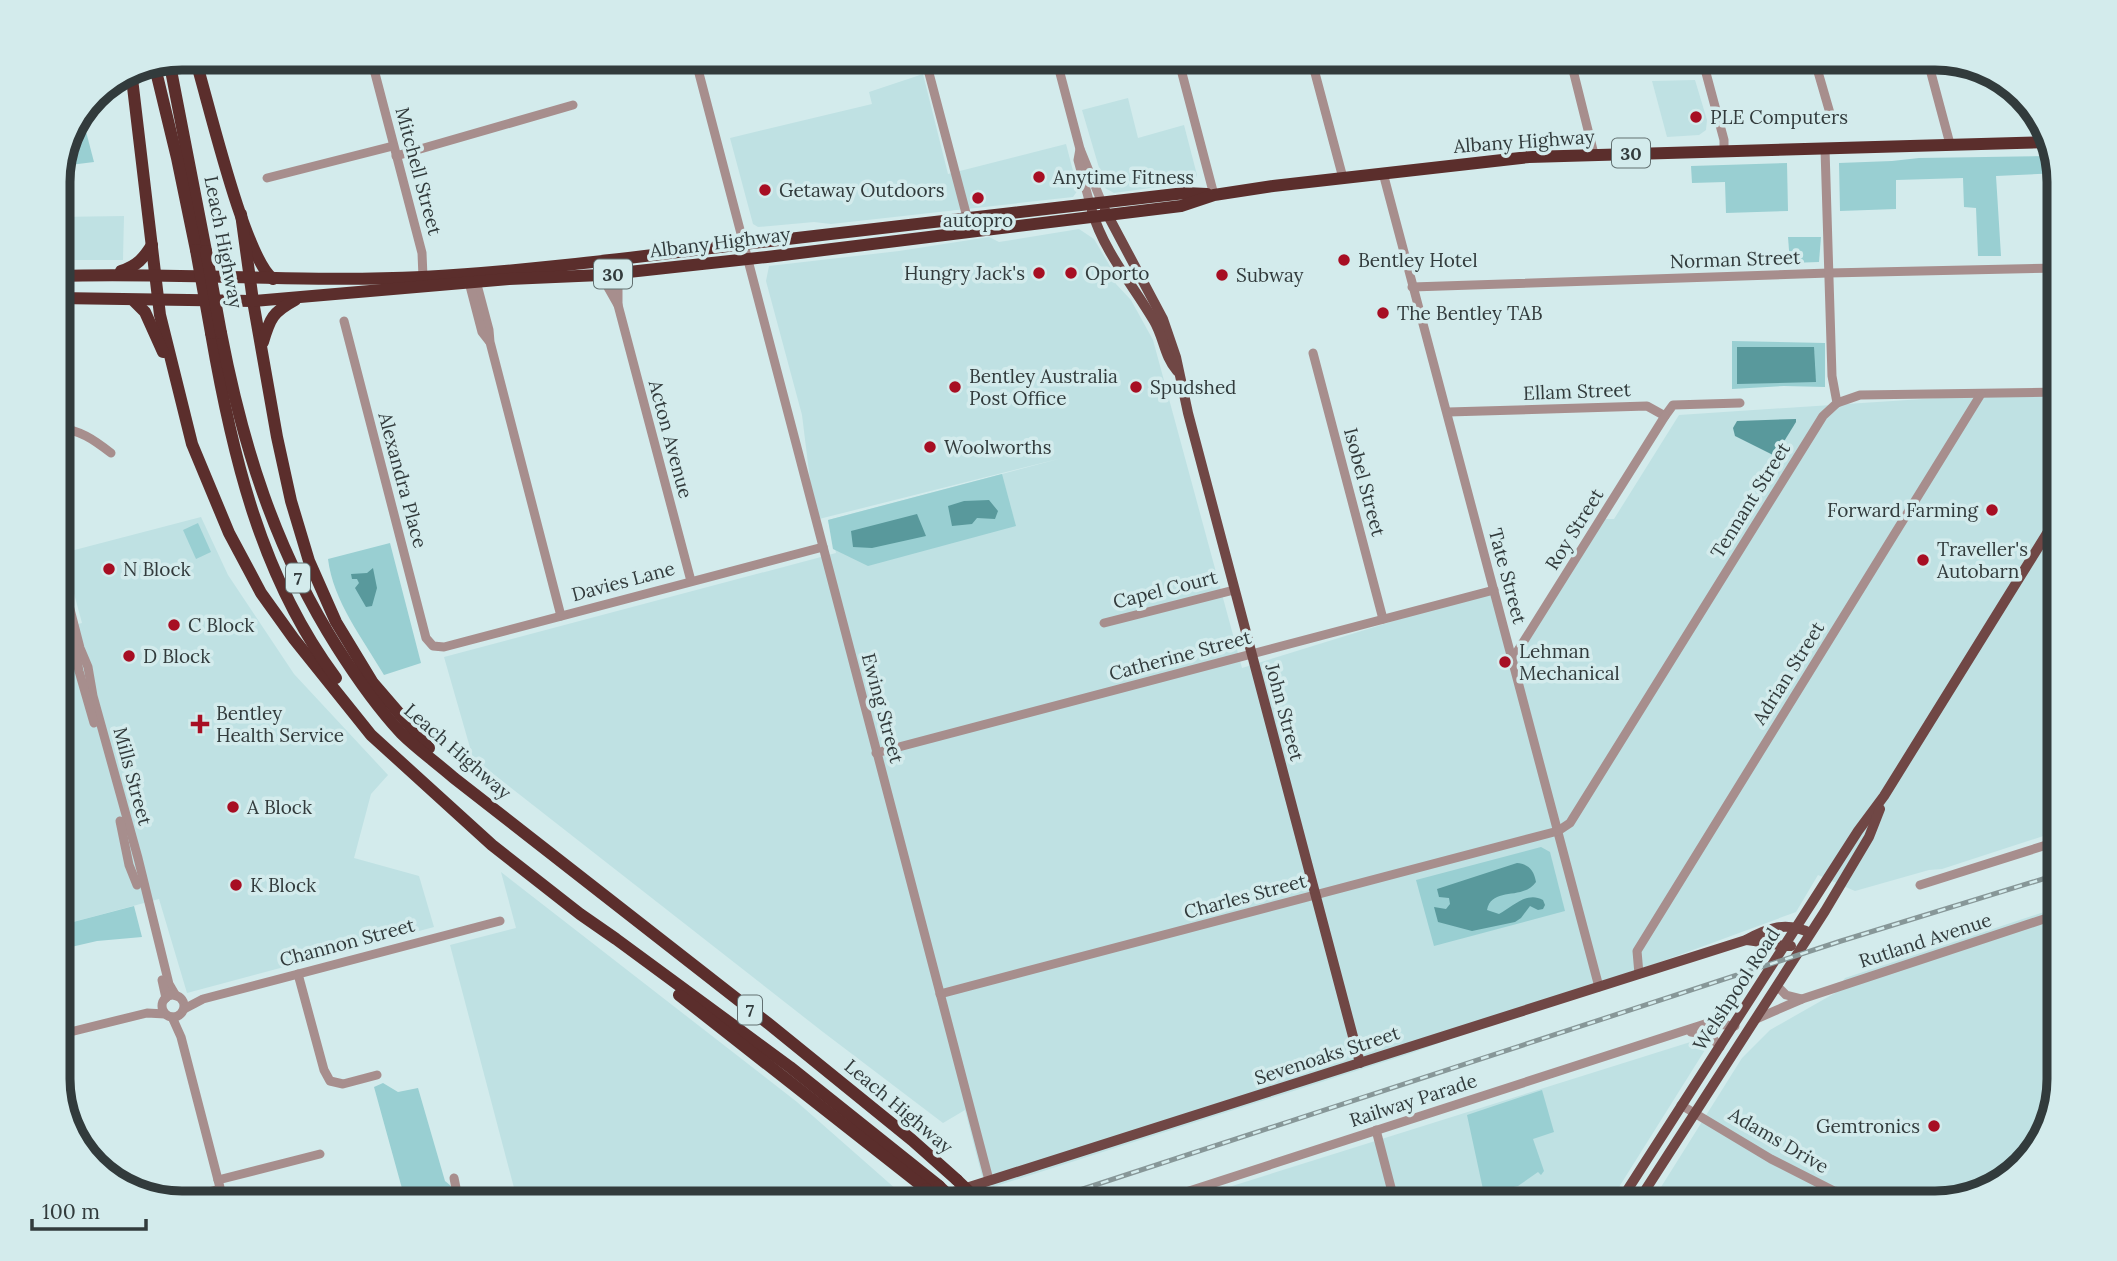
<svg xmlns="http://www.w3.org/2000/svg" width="2117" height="1261" font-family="Lora,serif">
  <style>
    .built { fill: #bfe1e3 }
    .green { fill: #99cfd2 }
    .water { fill: #59999c }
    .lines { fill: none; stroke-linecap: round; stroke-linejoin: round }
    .minor { stroke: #a78e8d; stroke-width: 9 }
    .major { stroke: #704745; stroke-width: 10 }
    .highway { stroke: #5b2e2c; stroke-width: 12 }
    .rail-casing { stroke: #879798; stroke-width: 5 }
    .rail { stroke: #d3ebec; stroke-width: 2.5; stroke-dasharray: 8; stroke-linecap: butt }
    .highway-bridge { stroke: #5b2e2c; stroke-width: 12 }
    .poi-dot { fill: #a70e23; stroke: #d3ebec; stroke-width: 2.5 }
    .labels { text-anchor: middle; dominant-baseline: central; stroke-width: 7; stroke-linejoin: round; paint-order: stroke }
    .shield { fill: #d3ebec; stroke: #627071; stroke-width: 2 }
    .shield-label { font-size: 18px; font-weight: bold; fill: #323b3c }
    .poi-label { font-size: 19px; fill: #323b3c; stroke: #d3ebec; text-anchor: start }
    .street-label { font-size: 19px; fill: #323b3c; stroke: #d3ebec }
    .rim { fill: none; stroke: #323b3c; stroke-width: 9 }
  </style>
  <rect width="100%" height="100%" fill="#d3ebec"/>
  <g class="built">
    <polygon points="923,74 948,174 1066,144 1078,190 1073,197 831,224 814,222 758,227 753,224 730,138 872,104 869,92"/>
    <polygon points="1695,80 1707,120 1706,130 1699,135 1667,137 1652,81"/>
    <polygon points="1128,98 1138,138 1184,125 1197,175 1194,182 1114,193 1105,188 1082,110"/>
    <polygon points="124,216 123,260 58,260 58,217"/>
    <polygon points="1079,229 1094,239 1117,278 1116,284 1131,300 1153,340 1242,668 1494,590 1512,659 1601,519 1614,519 1679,415 2059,390 2059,506 2048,525 2059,521 2059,831 1942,869 1929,870 1855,891 1818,875 1796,912 1412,1053 993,1187 982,1176 965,1110 943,1123 823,1032 473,758 444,657 836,553 828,520 1062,458 815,520 802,415 766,281 769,266 899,251 989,237 999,242"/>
    <polygon points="201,517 228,575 294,674 388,775 371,794 354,858 419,876 434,927 187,993 159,899 58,926 58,629 82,623 63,553"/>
    <polygon points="501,872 797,1102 905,1197 886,1203 518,1203 450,945 516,928"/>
    <polygon points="2059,907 2059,1079 2042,1141 1997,1187 1935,1203 1651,1203 1742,1058 1770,1030 1835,993 1845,978"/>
    <polygon points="1700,1039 1710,1042 1609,1203 1178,1203"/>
  </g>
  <g class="green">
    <polygon points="83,120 94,162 62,166"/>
    <polygon points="2053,156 2059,173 1996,176 2001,256 1978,256 1976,208 1964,207 1963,178 1896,180 1896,209 1840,211 1839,163 1892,161 1919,158"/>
    <polygon points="1787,163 1788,211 1726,213 1725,182 1692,183 1691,166"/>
    <polygon points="1788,237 1821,237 1819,262 1790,263"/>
    <polygon points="1732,341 1825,343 1825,387 1784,386 1732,389"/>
    <polygon points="1002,474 1016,526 868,566 833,549 828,520"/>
    <polygon points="198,523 211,552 196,559 183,530"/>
    <path d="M390,543L421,663L384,675C363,639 333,601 328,559Z"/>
    <polygon points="1541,847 1550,852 1565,911 1434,946 1416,880"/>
    <polygon points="134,906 142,937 97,941 58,950 58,926"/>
    <polygon points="383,1083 398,1092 418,1088 445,1181 451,1186 456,1203 406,1203 374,1087"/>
    <polygon points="1542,1090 1554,1132 1533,1139 1544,1171 1541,1175 1538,1172 1518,1186 1484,1194 1467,1115"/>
  </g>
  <g class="water">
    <polygon points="1737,347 1814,347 1816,382 1737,384"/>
    <polygon points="1796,419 1796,422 1775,456 1735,436 1733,428 1737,421"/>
    <polygon points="989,500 998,511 995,519 977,518 972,524 952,526 948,506 964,501"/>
    <polygon points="917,514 926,536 872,548 853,547 851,531"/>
    <polygon points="373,568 377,588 372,606 366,607 355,588 359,583 357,579 352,579 351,574 367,573"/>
    <path d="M1517,863C1528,864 1534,870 1536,882C1523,901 1492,886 1487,910L1499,914C1514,906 1527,891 1543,900L1545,905L1543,909L1538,910L1530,906L1521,918L1515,922L1472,931L1438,922L1434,907L1446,909L1450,904L1449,898L1439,897L1437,889Z"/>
  </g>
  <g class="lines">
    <g class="minor">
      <polyline points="371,58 422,253 423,277"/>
      <polyline points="695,58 989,1180"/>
      <polyline points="925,58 967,217"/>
      <polyline points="1056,58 1080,149 1102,203"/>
      <polyline points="1178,58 1214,195"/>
      <polyline points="1311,58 1343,178"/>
      <polyline points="1570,58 1594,154"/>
      <polyline points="1702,58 1724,140 1724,152"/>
      <polyline points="1814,58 1832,120"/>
      <polyline points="1927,58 1950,144"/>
      <polyline points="235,64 260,58"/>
      <polyline points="1080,149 1078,160 1090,204"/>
      <polyline points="396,156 573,105"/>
      <polyline points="1383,173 1599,987"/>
      <polyline points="267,178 393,146"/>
      <polyline points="618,273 618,305"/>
      <polyline points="601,275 618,305 691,581"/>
      <polyline points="476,281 489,330 490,342 561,616"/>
      <polyline points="469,282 482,332 489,341"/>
      <polyline points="1412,287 1829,273 2059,268"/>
      <polyline points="344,321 426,638 433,646 444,647 823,547"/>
      <polyline points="1313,353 1383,619"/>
      <polyline points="1837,403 1860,395 2059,392"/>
      <polyline points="1448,412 1647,406 1665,416 1673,405 1740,403"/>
      <path d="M58,428C80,430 93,439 111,453"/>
      <polyline points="58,563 80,648 88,667 93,696 138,858 169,984 176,996"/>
      <polyline points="1104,623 1234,590"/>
      <polyline points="73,642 79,671 94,723"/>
      <polyline points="1512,660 1665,416"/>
      <polyline points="876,753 1494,590"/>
      <polyline points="120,821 129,865 137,885"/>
      <polyline points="1920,885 2059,841"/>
      <polyline points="298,974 324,1070 330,1081 343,1084 377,1075"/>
      <polyline points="1639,974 1637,951 1981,394"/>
      <polyline points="162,980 166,998"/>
      <polyline points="1777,986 1786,995 1802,999"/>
      <polyline points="940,994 1558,831 1570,823 1823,416 1837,403 1832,376 1825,149"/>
      <circle cx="173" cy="1006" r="11"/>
      <polyline points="184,1009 203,999 500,921"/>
      <polyline points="58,1011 64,1034"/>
      <polyline points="172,1017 181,1037 224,1203"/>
      <polyline points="1756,1019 1802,999 2059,914"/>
      <polyline points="1691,1032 1710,1035 1720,1047"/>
      <polyline points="58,1035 147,1013 165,1014"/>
      <polyline points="1681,1105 1771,1159 1834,1191 1904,1203"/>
      <polyline points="1376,1130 1395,1203"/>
      <polyline points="454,1178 459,1203"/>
      <polyline points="218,1180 320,1154"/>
      <polyline points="174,1201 220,1189"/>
      <polyline points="1152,1203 1708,1023 1735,1026"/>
    </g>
    <g class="major">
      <polyline points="1105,210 1163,319 1176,357 1188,413 1360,1063"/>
      <path d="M1092,211C1104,252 1133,285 1154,321C1164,338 1164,356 1177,371"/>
      <path d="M1746,940C1757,941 1783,947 1791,946"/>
      <path d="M919,1203L1746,940C1768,928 1786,921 1810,933"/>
      <polyline points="1619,1203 1858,831 1884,796 2059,514"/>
      <polyline points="1637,1203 1825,911 1869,837 1880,809"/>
    </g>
    <g class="highway">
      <path d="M195,58C208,100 244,257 273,279"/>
      <polyline points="169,60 206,251"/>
      <polyline points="154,63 177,158 196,250"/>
      <polyline points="131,70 160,315 192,444 229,533 261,593 294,639 371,735 492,845 580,914 616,939 790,1067 939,1186"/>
      <polyline points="241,214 253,301 277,437 291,501 309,561 336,622 373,683 429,748"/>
      <path d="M121,271C137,266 144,258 152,245"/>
      <path d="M58,276C179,272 301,283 422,277C530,271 637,257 744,244C891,226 1038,209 1185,193L1207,194"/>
      <polyline points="58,298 253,301 509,279 601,275 767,257 1181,206 1214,195 1273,186 1529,157 2049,142"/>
      <polyline points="133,300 145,312 163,352"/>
      <path d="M211,333C232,454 261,578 336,678"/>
      <path d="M221,333C243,447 275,549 337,647C356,677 377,707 401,733C417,749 437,763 454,778L769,1024L912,1140L957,1180"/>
      <path d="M263,342C270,318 273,312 295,300"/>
      <polyline points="679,995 926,1189"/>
    </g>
    <g class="rail-casing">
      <polyline id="rail" points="1040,1203 1841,941 2059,874"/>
    </g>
    <use href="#rail" class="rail"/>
    <g class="highway-bridge">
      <polyline points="196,250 211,333"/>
      <polyline points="206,251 221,333"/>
      <polyline points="957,1180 981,1203"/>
      <polyline points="939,1186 957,1203"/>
      <polyline points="926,1189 941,1203"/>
    </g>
  </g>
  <g class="poi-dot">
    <circle cx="1696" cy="117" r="7"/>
    <circle cx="1039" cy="177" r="7"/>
    <circle cx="765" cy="190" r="7"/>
    <circle cx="978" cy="198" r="7"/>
    <circle cx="1344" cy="260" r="7"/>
    <circle cx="1039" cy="273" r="7"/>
    <circle cx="1071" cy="273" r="7"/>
    <circle cx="1222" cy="275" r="7"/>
    <circle cx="1383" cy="313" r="7"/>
    <circle cx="955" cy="387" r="7"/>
    <circle cx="1136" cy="387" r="7"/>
    <circle cx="930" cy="447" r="7"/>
    <circle cx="1992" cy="510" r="7"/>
    <circle cx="1923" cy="560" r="7"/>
    <circle cx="109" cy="569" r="7"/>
    <circle cx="174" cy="625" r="7"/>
    <circle cx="129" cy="656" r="7"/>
    <circle cx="1505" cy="662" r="7"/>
    <path d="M196.5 713.5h7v7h7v7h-7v7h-7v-7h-7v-7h7z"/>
    <circle cx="233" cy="807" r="7"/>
    <circle cx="236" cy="885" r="7"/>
    <circle cx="1934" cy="1126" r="7"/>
  </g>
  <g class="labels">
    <g class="shield">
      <rect x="1612" y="138.5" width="38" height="29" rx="5"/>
      <rect x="594" y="259.5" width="38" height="29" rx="5"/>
      <rect x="286" y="563.5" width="24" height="29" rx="5"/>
      <rect x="738" y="995.5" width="24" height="29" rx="5"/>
    </g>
    <g class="shield-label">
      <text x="1631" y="153">30</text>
      <text x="613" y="274">30</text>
      <text x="298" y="578">7</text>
      <text x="750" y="1010">7</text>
    </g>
    <g class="poi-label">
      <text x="1710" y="117">PLE Computers</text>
      <text x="1053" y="177">Anytime Fitness</text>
      <text x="779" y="190">Getaway Outdoors</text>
      <text x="978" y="220" text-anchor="middle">autopro</text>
      <text x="1358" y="260">Bentley Hotel</text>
      <text x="1025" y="273" text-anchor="end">Hungry Jack's</text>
      <text x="1085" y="273">Oporto</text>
      <text x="1236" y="275">Subway</text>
      <text x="1397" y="313">The Bentley TAB</text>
      <text x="969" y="376">Bentley Australia<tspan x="969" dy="22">Post Office</tspan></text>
      <text x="1150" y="387">Spudshed</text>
      <text x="944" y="447">Woolworths</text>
      <text x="1978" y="510" text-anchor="end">Forward Farming</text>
      <text x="1937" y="549">Traveller's<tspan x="1937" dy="22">Autobarn</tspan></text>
      <text x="123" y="569">N Block</text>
      <text x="188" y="625">C Block</text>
      <text x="1519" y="651">Lehman<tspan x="1519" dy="22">Mechanical</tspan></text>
      <text x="143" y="656">D Block</text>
      <text x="216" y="713">Bentley<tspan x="216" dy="22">Health Service</tspan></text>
      <text x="247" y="807">A Block</text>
      <text x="250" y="885">K Block</text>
      <text x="1920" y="1126" text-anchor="end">Gemtronics</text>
    </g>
    <g class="street-label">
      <text transform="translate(1524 141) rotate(-4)">Albany Highway</text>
      <text transform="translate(419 171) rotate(75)">Mitchell Street</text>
      <text transform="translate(224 242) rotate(79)">Leach Highway</text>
      <text transform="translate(720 242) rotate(-7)">Albany Highway</text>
      <text transform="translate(1735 259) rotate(-2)">Norman Street</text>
      <text transform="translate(1577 391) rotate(-2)">Ellam Street</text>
      <text transform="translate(671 439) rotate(75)">Acton Avenue</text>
      <text transform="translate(403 480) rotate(75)">Alexandra Place</text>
      <text transform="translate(1365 482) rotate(75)">Isobel Street</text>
      <text transform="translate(1750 500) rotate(-58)">Tennant Street</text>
      <text transform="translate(1574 529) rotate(-58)">Roy Street</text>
      <text transform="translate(1508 576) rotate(75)">Tate Street</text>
      <text transform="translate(623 581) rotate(-15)">Davies Lane</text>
      <text transform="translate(1165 589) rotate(-14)">Capel Court</text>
      <text transform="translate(1180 655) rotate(-15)">Catherine Street</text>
      <text transform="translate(1788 673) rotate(-58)">Adrian Street</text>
      <text transform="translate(883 708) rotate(75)">Ewing Street</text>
      <text transform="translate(1285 712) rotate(75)">John Street</text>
      <text transform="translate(458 751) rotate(41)">Leach Highway</text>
      <text transform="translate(133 776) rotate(75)">Mills Street</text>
      <text transform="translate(1245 896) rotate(-15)">Charles Street</text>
      <text transform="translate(1925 940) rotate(-18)">Rutland Avenue</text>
      <text transform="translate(347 942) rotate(-15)">Channon Street</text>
      <text transform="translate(1736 989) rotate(-57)">Welshpool Road</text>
      <text transform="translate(1327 1055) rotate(-18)">Sevenoaks Street</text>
      <text transform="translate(1413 1100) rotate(-18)">Railway Parade</text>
      <text transform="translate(899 1106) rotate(40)">Leach Highway</text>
      <text transform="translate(1779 1140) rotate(30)">Adams Drive</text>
    </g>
  </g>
  <path d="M0 0H2117V1261H0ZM182 70H1935A112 112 0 0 1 2047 182V1079A112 112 0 0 1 1935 1191H182A112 112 0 0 1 70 1079V182A112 112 0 0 1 182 70Z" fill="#d3ebec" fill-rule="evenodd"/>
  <path class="rim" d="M182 70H1935A112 112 0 0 1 2047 182V1079A112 112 0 0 1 1935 1191H182A112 112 0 0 1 70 1079V182A112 112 0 0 1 182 70Z"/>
  <path d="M32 1219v10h114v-10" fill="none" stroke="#323b3c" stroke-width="3.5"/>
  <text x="42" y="1219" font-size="21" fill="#323b3c" stroke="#d3ebec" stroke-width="5" paint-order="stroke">100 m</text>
</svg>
